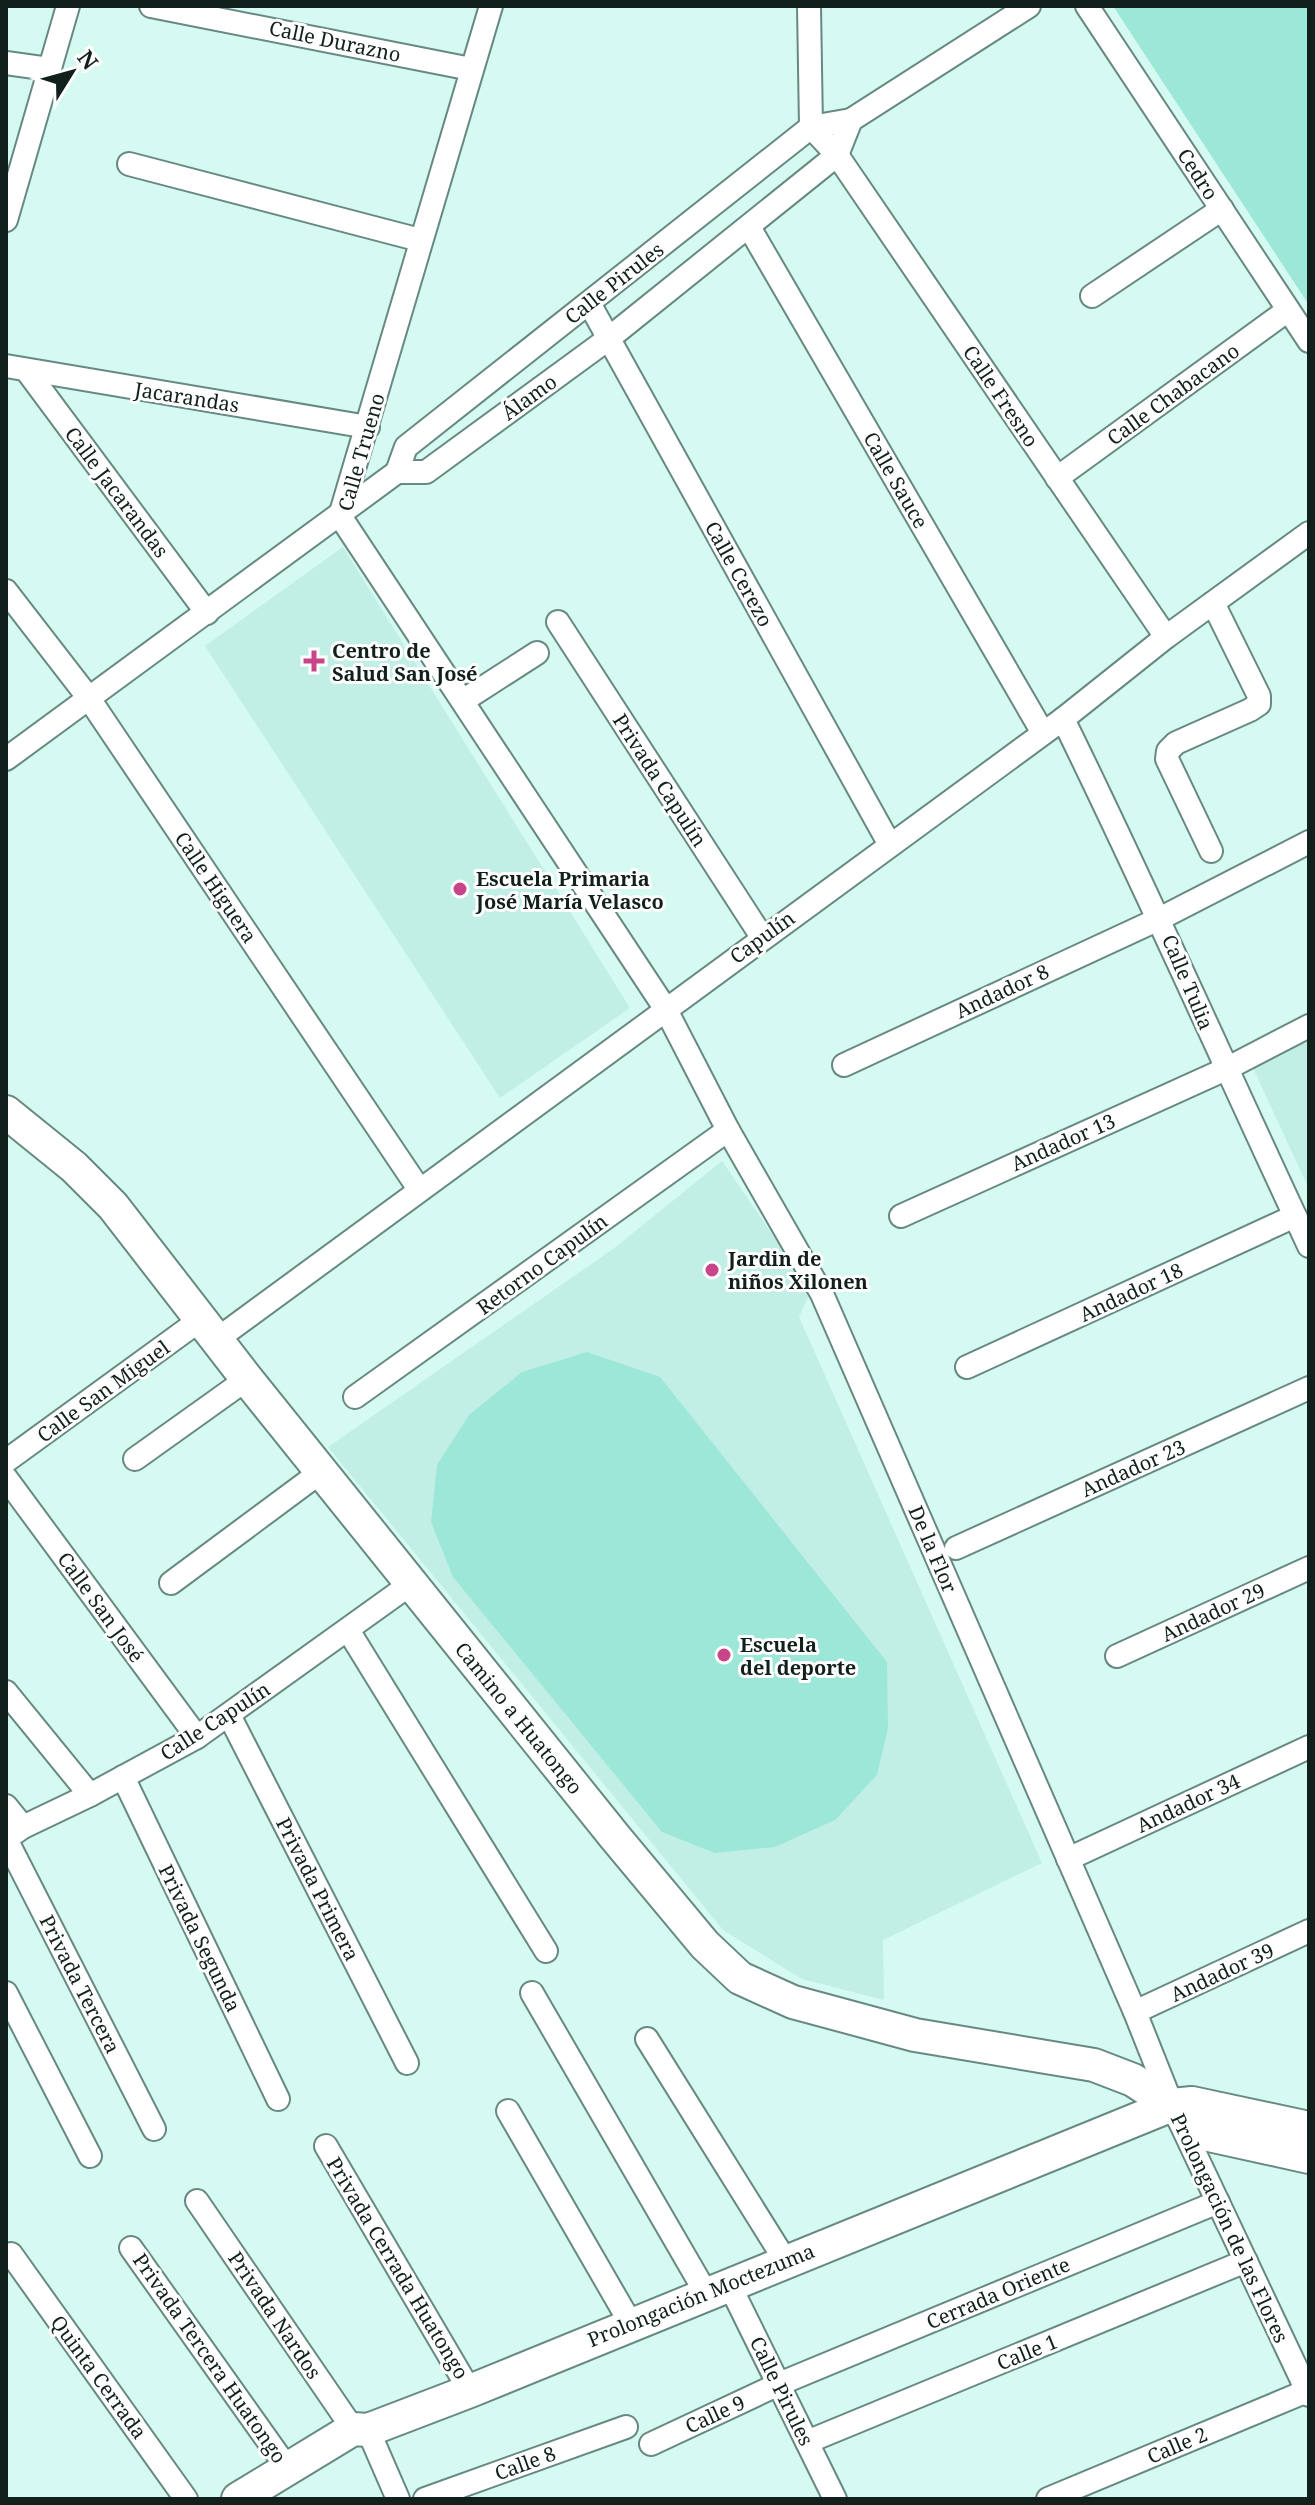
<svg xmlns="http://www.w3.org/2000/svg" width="1315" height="2505" font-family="'Noto Serif',serif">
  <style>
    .built { fill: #c1efe5 }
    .green { fill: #9ce7d8 }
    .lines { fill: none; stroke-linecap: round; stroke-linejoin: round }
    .minor-casing { stroke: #678982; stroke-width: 26 }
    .secondary-casing { stroke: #678982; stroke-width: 36 }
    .minor { stroke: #fff; stroke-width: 22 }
    .secondary { stroke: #fff; stroke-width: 32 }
    .poi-dot { fill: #c9458a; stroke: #fefefe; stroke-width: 3 }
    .labels { text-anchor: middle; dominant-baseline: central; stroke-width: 6; stroke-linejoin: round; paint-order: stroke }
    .street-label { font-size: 20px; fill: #12201d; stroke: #fefefe }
    .poi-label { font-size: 20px; font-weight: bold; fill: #12201d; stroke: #fefefe; text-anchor: start }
  </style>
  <rect width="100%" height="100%" fill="#d5faf2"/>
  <g class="built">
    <polygon points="343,547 630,1008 500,1098 205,646"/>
    <polygon points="1309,1041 1309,1189 1252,1066"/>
    <polygon points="722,1161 811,1291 799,1317 1042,1863 883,1940 884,2000 802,1979 723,1930 328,1447 613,1249"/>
  </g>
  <g class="green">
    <polygon points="1113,6 1309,6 1309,305"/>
    <polygon points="587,1352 660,1377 887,1662 888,1728 877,1775 835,1820 775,1847 715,1853 662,1832 453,1577 431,1522 437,1465 469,1415 522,1372"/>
  </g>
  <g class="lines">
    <g class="minor-casing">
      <g id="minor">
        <polyline points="151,6 471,69"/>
        <polyline points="491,6 340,516 665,1008 728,1130 822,1294 1135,2012 1172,2105 1309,2395"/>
        <polyline points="809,6 811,127"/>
        <polyline points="1087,6 1309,341"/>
        <polyline points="6,63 49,69"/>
        <polyline points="811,127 837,155 1166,637"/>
        <polyline points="129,164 420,240"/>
        <polyline points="6,220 68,6"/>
        <polyline points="749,227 1043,733"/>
        <polyline points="1092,296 1222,209"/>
        <polyline points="589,303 890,845"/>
        <polyline points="6,366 368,427"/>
        <polyline points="27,371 207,613"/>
        <polyline points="397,472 406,447 811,127 851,120"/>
        <polyline points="1057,478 1288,310"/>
        <polyline points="6,591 88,697 419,1189"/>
        <polyline points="558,622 762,937"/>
        <polyline points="464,700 537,653"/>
        <path d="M1063,719C1149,894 1227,1071 1309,1246"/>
        <polyline points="6,759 397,472 426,472 608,339 837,155 851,120 1029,6"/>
        <polyline points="1211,851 1167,759 1168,751 1176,743 1250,710 1259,704 1259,696 1213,603"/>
        <polyline points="844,1065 1161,918 1309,842"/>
        <polyline points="901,1216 1226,1069 1309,1026"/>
        <polyline points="216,1340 1063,719 1166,637 1309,533"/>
        <polyline points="967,1367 1295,1216"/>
        <polyline points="355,1397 728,1130"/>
        <polyline points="135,1459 247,1379"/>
        <polyline points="6,1461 200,1320"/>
        <polyline points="6,1478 197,1737"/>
        <polyline points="956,1548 1309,1388"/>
        <polyline points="171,1583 322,1471"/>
        <polyline points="348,1630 546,1951"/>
        <polyline points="1117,1656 1309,1568"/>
        <polyline points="6,1692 90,1795"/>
        <polyline points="229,1715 407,2063"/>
        <polyline points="123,1777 278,2099"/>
        <polyline points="6,1806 23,1827"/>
        <polyline points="6,1839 23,1827 90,1795 197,1737 412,1583"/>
        <polyline points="6,1839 154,2129"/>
        <polyline points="1068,1859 1309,1747"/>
        <polyline points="6,1993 90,2156"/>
        <polyline points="532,1993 706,2293"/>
        <polyline points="1135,2012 1309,1931"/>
        <polyline points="647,2039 785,2260"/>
        <polyline points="508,2111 631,2324"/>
        <polyline points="326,2146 470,2391"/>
        <polyline points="197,2201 353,2429"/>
        <polyline points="131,2248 288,2469"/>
        <polyline points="11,2254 186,2499"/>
        <polyline points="729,2284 835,2499"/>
        <polyline points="368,2430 398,2499"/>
        <polyline points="807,2442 1246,2261"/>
        <polyline points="651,2444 779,2384 1218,2202"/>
        <polyline points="425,2499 626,2427"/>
        <polyline points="1048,2499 1307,2391"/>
      </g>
    </g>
    <g class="secondary-casing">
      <g id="secondary">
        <polyline points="6,1112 74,1167 113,1206 247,1379 615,1837 705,1945 740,1978 793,2002 915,2035 1094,2065 1133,2080 1172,2105 1200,2133 1309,2157"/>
        <polyline points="238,2499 353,2429 368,2430 470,2391 1172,2105 1192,2103 1309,2128"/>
      </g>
    </g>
    <use href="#minor" class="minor"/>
    <use href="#secondary" class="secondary"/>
  </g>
  <g class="poi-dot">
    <path d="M310 649h8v8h8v8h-8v8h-8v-8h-8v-8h8z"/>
    <circle cx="460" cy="889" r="8"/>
    <circle cx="712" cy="1270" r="8"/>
    <circle cx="724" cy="1655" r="8"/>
  </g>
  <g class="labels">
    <g class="street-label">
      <text transform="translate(335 41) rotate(12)">Calle Durazno</text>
      <text transform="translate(1198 174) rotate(57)">Cedro</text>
      <text transform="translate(614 283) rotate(-38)">Calle Pirules</text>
      <text transform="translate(1173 394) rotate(-36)">Calle Chabacano</text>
      <text transform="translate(1001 396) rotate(56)">Calle Fresno</text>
      <text transform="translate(187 397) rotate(9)">Jacarandas</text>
      <text transform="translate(529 397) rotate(-36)">Álamo</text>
      <text transform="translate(361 452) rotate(-74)">Calle Trueno</text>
      <text transform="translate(896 480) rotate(60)">Calle Sauce</text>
      <text transform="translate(117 492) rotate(53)">Calle Jacarandas</text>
      <text transform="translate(739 574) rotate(61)">Calle Cerezo</text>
      <text transform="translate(660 780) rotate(57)">Privada Capulín</text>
      <text transform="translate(216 887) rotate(56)">Calle Higuera</text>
      <text transform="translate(762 937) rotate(-36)">Capulín</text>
      <text transform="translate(1188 982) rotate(67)">Calle Tulia</text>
      <text transform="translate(1002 991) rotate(-25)">Andador 8</text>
      <text transform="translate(1063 1142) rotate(-24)">Andador 13</text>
      <text transform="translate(542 1264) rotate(-36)">Retorno Capulín</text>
      <text transform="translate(1131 1292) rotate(-25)">Andador 18</text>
      <text transform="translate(103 1391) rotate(-36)">Calle San Miguel</text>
      <text transform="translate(1133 1468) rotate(-24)">Andador 23</text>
      <text transform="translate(933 1549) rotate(67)">De la Flor</text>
      <text transform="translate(101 1607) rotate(54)">Calle San José</text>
      <text transform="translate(1213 1612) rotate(-25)">Andador 29</text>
      <text transform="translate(519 1718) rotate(51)">Camino a Huatongo</text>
      <text transform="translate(215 1721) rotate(-33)">Calle Capulín</text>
      <text transform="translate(1188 1803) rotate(-25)">Andador 34</text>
      <text transform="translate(318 1889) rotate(63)">Privada Primera</text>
      <text transform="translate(200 1938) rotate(64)">Privada Segunda</text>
      <text transform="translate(1222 1972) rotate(-25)">Andador 39</text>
      <text transform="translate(80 1984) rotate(63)">Privada Tercera</text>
      <text transform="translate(1230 2228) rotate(65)">Prolongación de las Flores</text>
      <text transform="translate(398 2268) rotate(59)">Privada Cerrada Huatongo</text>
      <text transform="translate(998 2293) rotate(-23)">Cerrada Oriente</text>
      <text transform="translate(701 2295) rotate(-22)">Prolongación Moctezuma</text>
      <text transform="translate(275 2315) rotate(56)">Privada Nardos</text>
      <text transform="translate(1027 2352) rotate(-22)">Calle 1</text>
      <text transform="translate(210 2358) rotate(55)">Privada Tercera Huatongo</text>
      <text transform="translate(99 2377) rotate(54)">Quinta Cerrada</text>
      <text transform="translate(782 2391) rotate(64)">Calle Pirules</text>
      <text transform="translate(715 2414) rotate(-25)">Calle 9</text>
      <text transform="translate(1177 2445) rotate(-23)">Calle 2</text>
      <text transform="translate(525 2463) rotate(-20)">Calle 8</text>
    </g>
    <g class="poi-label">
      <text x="332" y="650">Centro de<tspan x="332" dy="23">Salud San José</tspan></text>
      <text x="476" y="878">Escuela Primaria<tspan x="476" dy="23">José María Velasco</tspan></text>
      <text x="728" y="1258">Jardin de<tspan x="728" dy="23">niños Xilonen</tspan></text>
      <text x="740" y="1644">Escuela<tspan x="740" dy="23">del deporte</tspan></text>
    </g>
  </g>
  <rect width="1315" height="2505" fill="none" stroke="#12201d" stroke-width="16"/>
  <g transform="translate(72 72) rotate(53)" stroke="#fefefe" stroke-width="6" paint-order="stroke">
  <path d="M0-6L14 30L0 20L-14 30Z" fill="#12201d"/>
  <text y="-12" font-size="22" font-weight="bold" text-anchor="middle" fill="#12201d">N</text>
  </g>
</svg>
